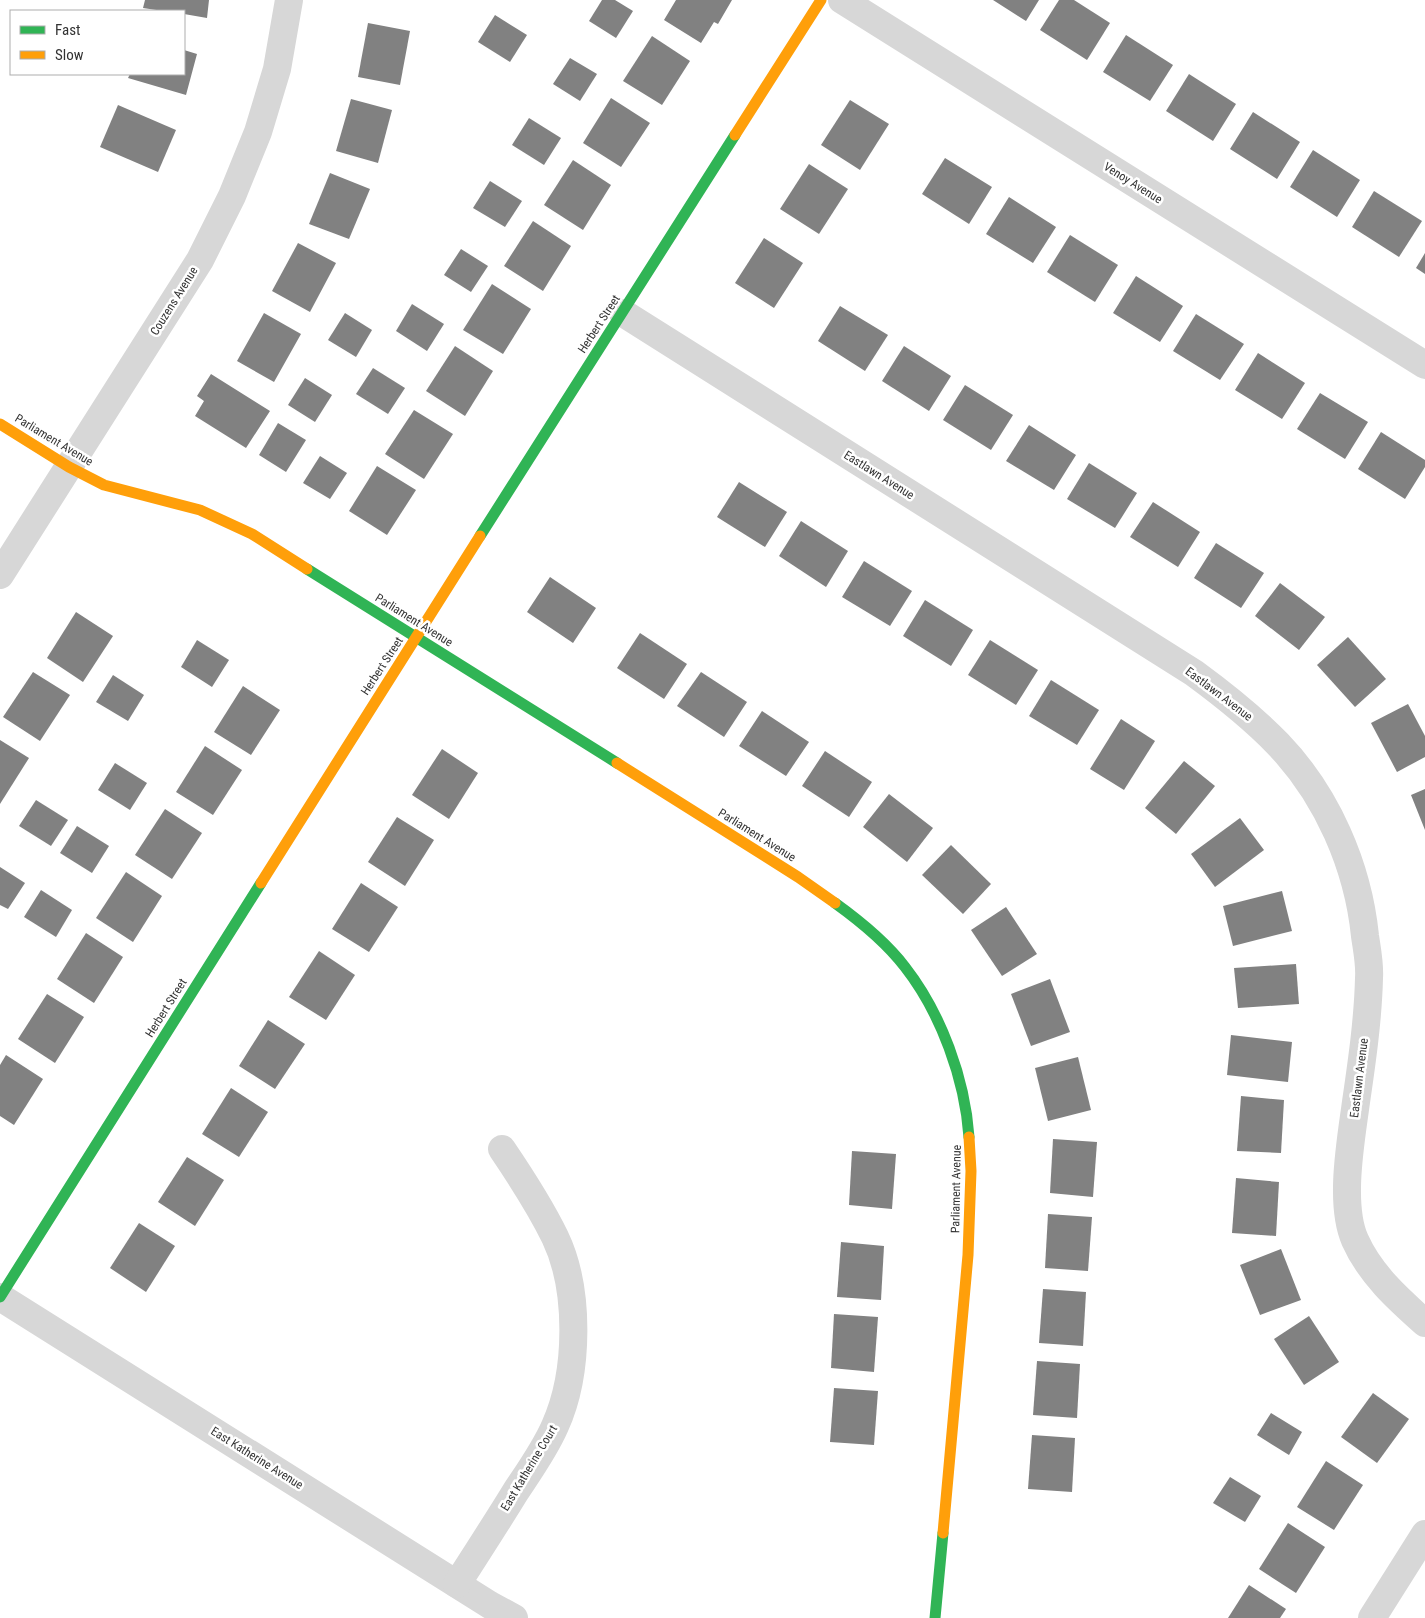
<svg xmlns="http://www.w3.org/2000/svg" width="1425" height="1618" font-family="'Roboto Condensed',sans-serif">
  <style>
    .building { fill: #818181 }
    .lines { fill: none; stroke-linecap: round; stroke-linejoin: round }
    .street { stroke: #d7d7d7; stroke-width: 28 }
    .fast { stroke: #30b455; stroke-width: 11 }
    .slow { stroke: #ff9f0a; stroke-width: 11 }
    .labels { text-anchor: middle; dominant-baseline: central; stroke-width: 5; stroke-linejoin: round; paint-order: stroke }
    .street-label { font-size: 12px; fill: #333; stroke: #fff }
  </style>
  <rect width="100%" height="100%" fill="#fff"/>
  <g class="building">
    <polygon points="145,0 209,0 207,18 184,14 184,11 163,11 143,8"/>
    <polygon points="602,0 615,0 633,11 616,38 589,21"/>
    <polygon points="676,0 732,0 718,24 714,22 701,43 664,20"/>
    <polygon points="993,0 1039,0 1026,21"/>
    <polygon points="1059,0 1074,0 1110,23 1087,60 1040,30"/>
    <polygon points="495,15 527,35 510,62 478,42"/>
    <polygon points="368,23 410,31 400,85 358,77"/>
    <polygon points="1126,35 1173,65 1150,101 1103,72"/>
    <polygon points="652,36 690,61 662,105 623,81"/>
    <polygon points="184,50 197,54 186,95 128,78 130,74 184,74"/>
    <polygon points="570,58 597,74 580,101 553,84"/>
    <polygon points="1189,74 1236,104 1213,141 1166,111"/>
    <polygon points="611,98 650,123 621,167 583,143"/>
    <polygon points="351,99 392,110 378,163 336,151"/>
    <polygon points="850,100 889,124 860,170 821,145"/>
    <polygon points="118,105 176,130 158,172 100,147"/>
    <polygon points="1253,112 1300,142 1277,179 1230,149"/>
    <polygon points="529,118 561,138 544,165 512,145"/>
    <polygon points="1313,150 1360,180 1337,217 1290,187"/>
    <polygon points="945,158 992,187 969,224 922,194"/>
    <polygon points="573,160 611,185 583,230 544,205"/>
    <polygon points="809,164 848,189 819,234 780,209"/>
    <polygon points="330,173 370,189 349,239 309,224"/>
    <polygon points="490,181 522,201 505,227 473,208"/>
    <polygon points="1374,191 1422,221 1399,257 1352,227"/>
    <polygon points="1009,197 1056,227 1033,263 986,234"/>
    <polygon points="533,221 571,246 543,291 504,266"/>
    <polygon points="1070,235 1118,265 1095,302 1047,272"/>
    <polygon points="764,238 803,263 774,308 735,283"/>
    <polygon points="298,243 336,263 310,312 272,291"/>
    <polygon points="461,249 488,266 471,292 444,275"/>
    <polygon points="1425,253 1425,274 1416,268"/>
    <polygon points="1136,276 1183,306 1160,342 1113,313"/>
    <polygon points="492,284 531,309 503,354 463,330"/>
    <polygon points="412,304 444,324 427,351 396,331"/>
    <polygon points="840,306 888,335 865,371 818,341"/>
    <polygon points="264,313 301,334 274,382 237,361"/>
    <polygon points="345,313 372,330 356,357 328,340"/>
    <polygon points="1196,314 1244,344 1220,380 1173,351"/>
    <polygon points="455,346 493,371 465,416 426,391"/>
    <polygon points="904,346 951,376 929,411 882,381"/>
    <polygon points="1258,353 1305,383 1282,419 1235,390"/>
    <polygon points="373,368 405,388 388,414 356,394"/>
    <polygon points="211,374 270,411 246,448 195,416 204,401 197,396"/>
    <polygon points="305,378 332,395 315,422 288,405"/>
    <polygon points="965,385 1013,415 991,450 943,420"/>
    <polygon points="1320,393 1368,422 1345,459 1297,429"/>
    <polygon points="414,410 453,434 424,479 385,454"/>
    <polygon points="278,423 306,440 286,472 259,455"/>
    <polygon points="1029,425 1076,455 1054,490 1006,461"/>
    <polygon points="1381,432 1425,460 1425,467 1405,499 1358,469"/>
    <polygon points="320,456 347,473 330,499 303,483"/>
    <polygon points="1089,463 1137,493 1115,528 1067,499"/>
    <polygon points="377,466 416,490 387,535 349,511"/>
    <polygon points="739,482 787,512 765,547 717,517"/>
    <polygon points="1153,502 1200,532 1178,567 1130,537"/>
    <polygon points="801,521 848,551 826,587 779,556"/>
    <polygon points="1216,543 1264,573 1241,608 1194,578"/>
    <polygon points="864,561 912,591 890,626 842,597"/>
    <polygon points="550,577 596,608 573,643 527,612"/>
    <polygon points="1280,583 1325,617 1299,650 1255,616"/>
    <polygon points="925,600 973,630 951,666 903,636"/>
    <polygon points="76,612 113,636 83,682 47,658"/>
    <polygon points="640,633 687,664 664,699 617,668"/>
    <polygon points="1348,637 1386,679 1355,707 1317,665"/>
    <polygon points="197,640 229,660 212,687 181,667"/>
    <polygon points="990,640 1038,670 1016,705 968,675"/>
    <polygon points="33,672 70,695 40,741 3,717"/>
    <polygon points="701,672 747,702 724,737 677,706"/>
    <polygon points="113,675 144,695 128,721 96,702"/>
    <polygon points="1051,680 1099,710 1077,745 1029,716"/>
    <polygon points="243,686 280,710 251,755 214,732"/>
    <polygon points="1408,704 1425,736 1425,757 1397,772 1371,723"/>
    <polygon points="762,711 809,742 786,776 739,746"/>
    <polygon points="1121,719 1155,741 1124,790 1090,769"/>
    <polygon points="0,740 29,758 0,804"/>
    <polygon points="205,746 242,770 213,815 176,792"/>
    <polygon points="442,749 478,773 449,819 412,795"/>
    <polygon points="825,751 872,782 849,817 802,786"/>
    <polygon points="1184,761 1215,786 1176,834 1145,808"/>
    <polygon points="115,763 147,783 130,810 98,790"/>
    <polygon points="1425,789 1425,830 1411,795"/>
    <polygon points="889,794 933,828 907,862 863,827"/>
    <polygon points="36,800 68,820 51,846 19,826"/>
    <polygon points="165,809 202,833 172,879 135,855"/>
    <polygon points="397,817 434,840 405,886 368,862"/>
    <polygon points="1240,818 1264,850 1215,887 1191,854"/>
    <polygon points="77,826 109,846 92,873 60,853"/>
    <polygon points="951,845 991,884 963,914 922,875"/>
    <polygon points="0,867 25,883 8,909 0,905"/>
    <polygon points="126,872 162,896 133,942 96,918"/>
    <polygon points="361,883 398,907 369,952 332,929"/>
    <polygon points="41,890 72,910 56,937 24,917"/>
    <polygon points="1282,891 1292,931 1233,946 1223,906"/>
    <polygon points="1006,907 1037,954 1002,976 971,930"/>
    <polygon points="86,933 123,957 94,1003 57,979"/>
    <polygon points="319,951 355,975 326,1020 289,997"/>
    <polygon points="1296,964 1299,1004 1238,1008 1234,968"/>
    <polygon points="1050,979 1070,1032 1031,1046 1011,994"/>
    <polygon points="47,994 84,1017 55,1063 18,1039"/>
    <polygon points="268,1020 305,1044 275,1089 239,1066"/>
    <polygon points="1231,1035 1292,1042 1288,1082 1227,1075"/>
    <polygon points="6,1055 43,1079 14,1125 0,1116 0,1065"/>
    <polygon points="1078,1057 1091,1110 1048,1121 1035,1068"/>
    <polygon points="231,1088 268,1112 239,1157 202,1134"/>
    <polygon points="1241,1096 1284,1100 1281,1153 1237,1151"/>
    <polygon points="1053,1139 1097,1142 1093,1197 1050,1193"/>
    <polygon points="852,1151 896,1154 892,1209 849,1205"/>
    <polygon points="187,1157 224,1180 195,1226 158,1202"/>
    <polygon points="1236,1178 1279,1182 1276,1236 1232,1233"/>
    <polygon points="1048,1214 1092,1217 1088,1271 1045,1268"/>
    <polygon points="139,1223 175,1246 146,1292 110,1268"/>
    <polygon points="841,1242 884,1246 881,1300 837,1297"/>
    <polygon points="1281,1249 1301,1300 1260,1315 1240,1265"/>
    <polygon points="1043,1289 1086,1292 1083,1346 1039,1343"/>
    <polygon points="834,1314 878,1317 874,1372 831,1368"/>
    <polygon points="1309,1316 1339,1362 1304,1385 1274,1339"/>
    <polygon points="1037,1361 1080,1364 1077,1418 1033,1415"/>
    <polygon points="834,1388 878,1391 874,1445 830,1442"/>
    <polygon points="1373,1393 1409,1419 1377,1463 1341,1437"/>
    <polygon points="1271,1413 1302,1432 1289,1455 1257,1435"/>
    <polygon points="1032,1435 1075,1438 1072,1492 1028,1489"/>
    <polygon points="1326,1461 1363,1485 1334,1530 1297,1507"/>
    <polygon points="1230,1477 1261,1496 1245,1522 1213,1503"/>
    <polygon points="1288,1523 1325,1547 1296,1593 1259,1569"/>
    <polygon points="1249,1585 1286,1609 1280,1618 1228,1618"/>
  </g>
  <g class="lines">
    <g class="street">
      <polyline points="842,0 1425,365"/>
      <path d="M623,313L1194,673C1224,695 1252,717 1278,744C1327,795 1358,866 1365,936C1367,950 1370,964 1369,978C1368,1019 1362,1061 1356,1102C1351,1140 1339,1204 1355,1240C1370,1274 1398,1299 1425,1323"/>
      <polyline points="0,575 200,260 232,196 258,132 277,69 289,0"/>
      <polyline points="0,1297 490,1605 514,1618"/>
      <path d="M457,1584C477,1553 497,1522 516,1491C530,1470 545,1449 555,1426C579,1373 580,1289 555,1237C540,1206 521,1177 502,1149"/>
      <polyline points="1372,1618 1425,1534"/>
    </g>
    <g class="fast">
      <polyline points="480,536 735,135"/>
      <polyline points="307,569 617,763"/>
      <path d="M835,903C860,921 886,942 905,967C941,1013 965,1079 969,1137"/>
      <polyline points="0,1297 261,883"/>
      <polyline points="935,1618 943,1533"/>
    </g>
    <g class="slow">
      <polyline points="735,135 821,0"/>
      <polyline points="0,424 69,467 104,485 200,510 252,534 307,569"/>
      <polyline points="617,763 798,877 835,903"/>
      <polyline points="261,883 480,536"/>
      <polyline points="943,1533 968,1255 971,1171 969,1137"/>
    </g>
  </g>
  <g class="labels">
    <g class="street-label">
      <text transform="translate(1133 183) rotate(32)">Venoy Avenue</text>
      <text transform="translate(174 301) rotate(-58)">Couzens Avenue</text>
      <text transform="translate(599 324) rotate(-57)">Herbert Street</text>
      <text transform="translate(54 440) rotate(31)">Parliament Avenue</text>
      <text transform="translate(879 475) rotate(32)">Eastlawn Avenue</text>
      <text transform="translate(414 620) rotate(32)">Parliament Avenue</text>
      <text transform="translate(382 666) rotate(-57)">Herbert Street</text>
      <text transform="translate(1219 694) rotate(37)">Eastlawn Avenue</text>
      <text transform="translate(757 835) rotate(32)">Parliament Avenue</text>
      <text transform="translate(166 1008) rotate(-58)">Herbert Street</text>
      <text transform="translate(1359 1078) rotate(-83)">Eastlawn Avenue</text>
      <text transform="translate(956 1189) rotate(-89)">Parliament Avenue</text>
      <text transform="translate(257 1458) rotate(32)">East Katherine Avenue</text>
      <text transform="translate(529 1468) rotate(-59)">East Katherine Court</text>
    </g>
  </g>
  <rect x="10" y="10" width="175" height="65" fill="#ffffff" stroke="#adadad"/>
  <rect x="20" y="26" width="25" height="8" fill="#30b455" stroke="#adadad"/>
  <text x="55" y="35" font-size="15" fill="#333333">Fast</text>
  <rect x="20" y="51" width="25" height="8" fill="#ff9f0a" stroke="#adadad"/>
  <text x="55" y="60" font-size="15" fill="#333333">Slow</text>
</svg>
